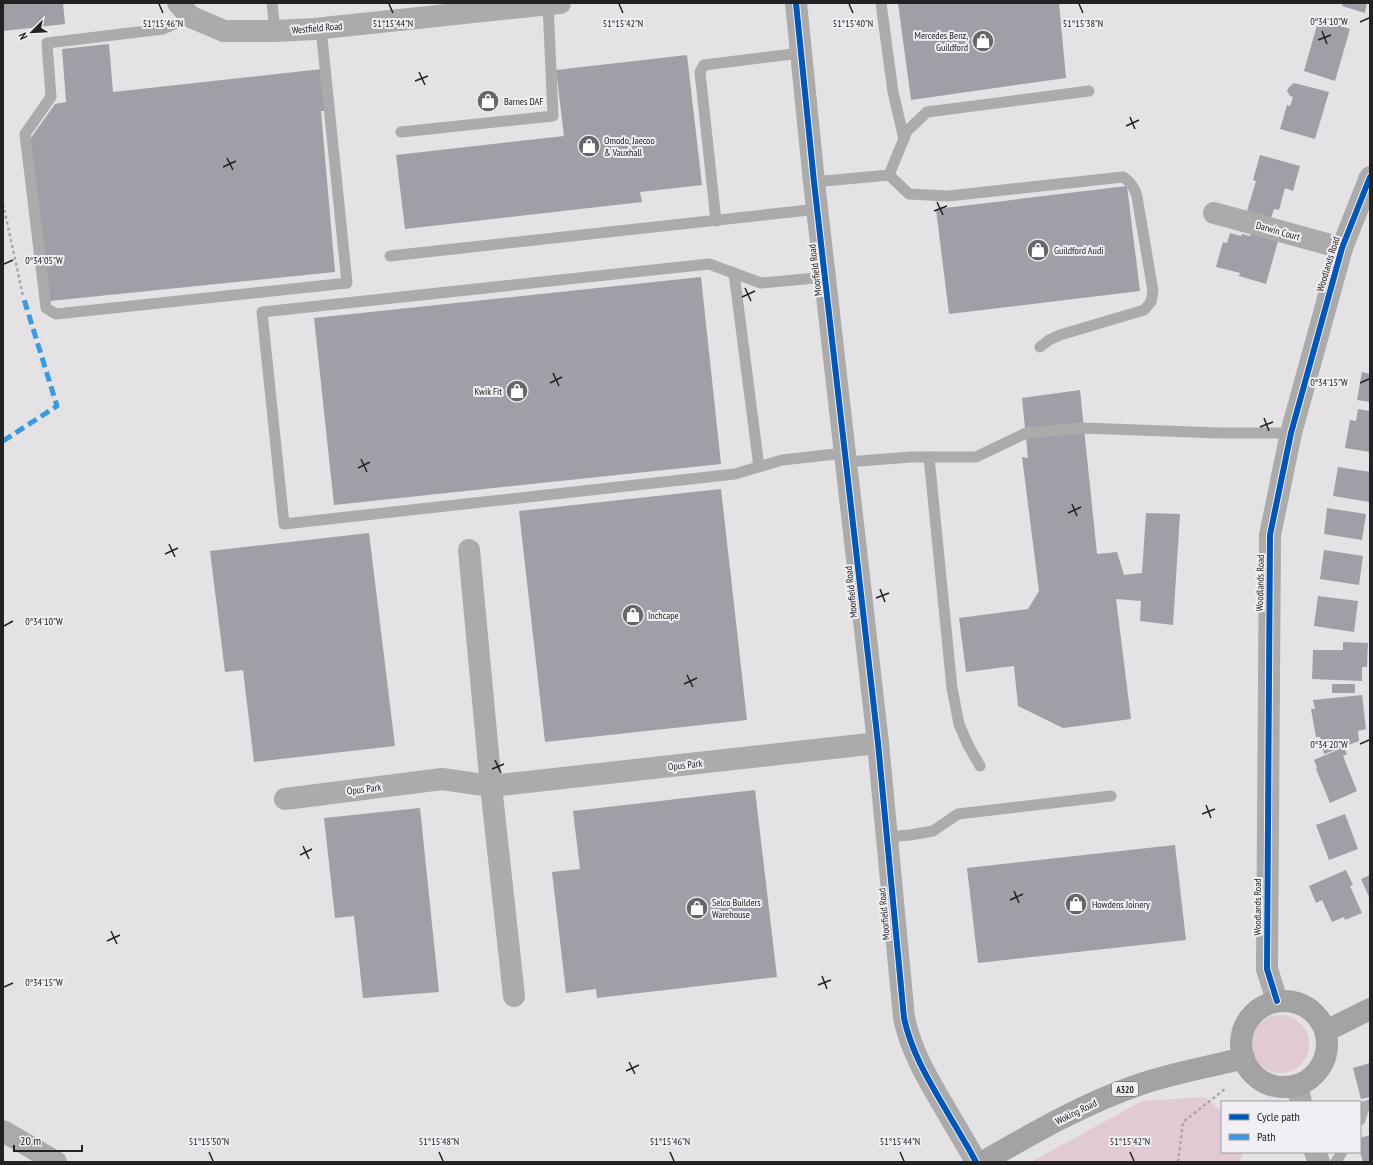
<svg xmlns="http://www.w3.org/2000/svg" width="1373" height="1165" font-family="'PT Sans Narrow',sans-serif">
  <style>
    .green { fill: #e1cad3 }
    .building { fill: #a09fa7 }
    .lines { fill: none; stroke-linecap: round; stroke-linejoin: round }
    .path { stroke: #a8a6a8; stroke-width: 2.5; stroke-dasharray: 3 3; stroke-linecap: butt }
    .lane { stroke: #ababab; stroke-width: 11 }
    .street { stroke: #ababab; stroke-width: 22 }
    .secondary { stroke: #abaaab; stroke-width: 22 }
    .primary { stroke: #a4a3a4; stroke-width: 22 }
    .quiet { stroke: #3c9be0; stroke-width: 5; stroke-dasharray: 10 5; stroke-linecap: butt }
    .cycleway-casing { stroke: #f1eef4; stroke-width: 8 }
    .cycleway { stroke: #0057b8; stroke-width: 6 }
    .ticks { fill: none; stroke: #222123; stroke-width: 1.5 }
    .labels { text-anchor: middle; dominant-baseline: central; stroke-width: 4; stroke-linejoin: round; paint-order: stroke }
    .shield { fill: #f1eef4; stroke: #605e62; stroke-width: 1 }
    .shield-label { font-size: 9px; font-weight: bold; fill: #222123 }
    .street-label { font-size: 10px; fill: #222123; stroke: #f1eef4 }
    .poi-label { font-size: 10px; fill: #222123; stroke: #f1eef4; text-anchor: start }
    .ticks-label { font-size: 10px; text-anchor: middle; fill: #222123; stroke: #f1eef4; stroke-width: 4; stroke-linejoin: round; paint-order: stroke }
  </style>
  <rect width="100%" height="100%" fill="#e4e2e5"/>
  <g class="green">
    <circle cx="1280" cy="1044" r="29"/>
    <polygon points="1205,1097 1222,1113 1222,1152 1243,1152 1240,1162 1031,1162 1142,1101"/>
  </g>
  <g class="building">
    <polygon points="3,3 63,3 65,24 3,31"/>
    <polygon points="898,3 1059,3 1066,78 911,100"/>
    <polygon points="1343,3 1367,3 1365,13 1342,6"/>
    <polygon points="1319,18 1350,29 1335,81 1304,71"/>
    <polygon points="109,44 113,92 322,69 327,111 321,111 335,272 50,301 30,139 55,104 66,102 62,49"/>
    <polygon points="687,55 702,185 640,192 642,202 405,229 396,155 564,136 556,70"/>
    <polygon points="1294,83 1329,92 1315,139 1280,129 1287,105 1290,106 1293,97 1290,96 1287,91 1289,87"/>
    <polygon points="1260,155 1300,166 1293,191 1285,188 1279,210 1274,209 1271,218 1247,211 1256,181 1253,180"/>
    <polygon points="1127,186 1140,291 949,314 936,209"/>
    <polygon points="1230,233 1241,236 1242,234 1250,236 1251,233 1278,241 1266,284 1239,276 1240,273 1216,267 1223,242 1227,243"/>
    <polygon points="701,277 721,464 334,505 314,318"/>
    <polygon points="1362,372 1370,374 1370,402 1357,400"/>
    <polygon points="1080,390 1097,554 1117,552 1124,575 1142,573 1146,513 1180,514 1173,625 1140,621 1141,601 1116,599 1131,719 1063,728 1018,706 1014,666 966,672 959,618 1028,609 1039,591 1022,457 1028,458 1022,398"/>
    <polygon points="1358,409 1370,411 1370,452 1345,448 1350,420 1356,421"/>
    <polygon points="1338,467 1370,472 1370,502 1333,496"/>
    <polygon points="721,489 747,720 545,742 519,511"/>
    <polygon points="1327,508 1366,514 1362,540 1324,534"/>
    <polygon points="369,533 395,746 254,762 243,670 225,672 210,551"/>
    <polygon points="1324,550 1363,556 1359,585 1320,579"/>
    <polygon points="1318,596 1358,601 1354,632 1314,626"/>
    <polygon points="1343,642 1368,643 1367,667 1362,667 1362,681 1312,679 1313,650 1343,650"/>
    <rect x="1332" y="684" width="23" height="9"/>
    <polygon points="1362,695 1366,729 1358,731 1359,741 1324,754 1320,737 1316,737 1311,709 1315,709 1313,700"/>
    <polygon points="1344,747 1347,754 1343,756 1357,791 1330,803 1316,769 1317,768 1314,760"/>
    <polygon points="755,790 777,977 597,998 596,989 566,993 552,872 580,869 573,811"/>
    <polygon points="420,808 439,992 363,998 354,916 335,918 324,818"/>
    <polygon points="1345,814 1358,849 1329,860 1316,825"/>
    <polygon points="1175,845 1186,940 978,963 967,868"/>
    <polygon points="1346,870 1353,885 1350,886 1362,913 1345,920 1344,917 1332,922 1322,900 1316,903 1309,886"/>
    <polygon points="1370,875 1370,899 1361,879"/>
    <polygon points="1370,1063 1370,1097 1361,1099 1353,1068"/>
    <polygon points="1370,1135 1370,1162 1363,1162 1360,1152 1360,1138"/>
  </g>
  <g class="lines">
    <g class="path">
      <polyline points="3,204 23,296"/>
      <polyline points="1178,1162 1183,1122 1225,1089"/>
    </g>
    <g class="lane">
      <polyline points="272,3 275,31"/>
      <polyline points="881,3 893,92 904,139"/>
      <polyline points="191,17 163,29 47,43 51,97 25,134 46,308 56,314 347,283 321,28"/>
      <polyline points="401,132 553,116 548,4"/>
      <path d="M889,175L909,194L948,196L1123,177C1131,182 1135,188 1137,197L1153,291L1151,302L1144,310L1060,335L1049,340L1040,347"/>
      <polyline points="814,182 889,175 907,131 927,112 1089,91"/>
      <polyline points="716,221 700,72 704,65 801,53"/>
      <polyline points="390,256 818,209"/>
      <polyline points="734,273 759,467"/>
      <polyline points="826,277 761,283 709,264 262,312 284,524 735,474 782,460 845,453"/>
      <polyline points="929,457 952,688 959,724 968,745 980,766"/>
      <polyline points="847,462 911,457 976,457 1026,433 1084,428 1219,433 1291,433"/>
      <polyline points="887,837 910,835 933,831 958,814 1111,796"/>
      <polyline points="1360,1120 1364,1107 1370,1105"/>
      <polyline points="1336,1162 1342,1152"/>
    </g>
    <g class="street">
      <polyline points="178,3 191,17 224,31 275,31 314,29 560,3"/>
      <path d="M796,3L814,182L878,743L904,1018C912,1055 931,1084 950,1117C959,1132 968,1147 976,1162"/>
      <polyline points="1214,213 1342,248"/>
      <polyline points="469,550 491,786 514,996"/>
      <polyline points="285,799 442,779 491,786 878,743"/>
      <polyline points="1277,1001 1267,969 1270,535 1291,433 1342,248 1370,177"/>
      <polyline points="1297,1085 1301,1102"/>
      <polyline points="1315,1152 1319,1162"/>
    </g>
    <polyline class="secondary" points="3,1131 56,1162"/>
    <g class="primary">
      <circle cx="1284" cy="1044" r="43"/>
      <polyline points="1326,1031 1370,1009"/>
      <path d="M983,1162C1033,1133 1083,1104 1138,1085C1172,1073 1209,1067 1244,1058"/>
    </g>
    <polyline class="quiet" points="3,441 57,406 23,296"/>
    <g class="cycleway-casing">
      <g id="cycleway">
        <path d="M796,3L814,182L878,743L904,1018C912,1055 931,1084 950,1117C959,1132 968,1147 976,1162"/>
        <polyline points="1277,1001 1267,969 1270,535 1291,433 1342,248 1370,177"/>
      </g>
    </g>
    <use href="#cycleway" class="cycleway"/>
  </g>
  <path class="ticks" d="M159,4L163,13M389,4L393,13M619,4L623,13M849,4L853,13M1079,4L1083,13M1360,22L1369,18M1322,31L1327,44M1318,40L1331,35M419,72L425,85M415,81L428,76M1130,117L1135,129M1126,126L1139,120M227,158L233,170M223,167L236,161M937,202L943,215M934,211L947,206M4,264L13,260M745,288L751,301M742,297L755,291M553,373L559,386M550,383L562,377M1360,383L1369,379M1264,418L1269,431M1260,427L1273,422M361,459L367,472M358,468L370,462M1072,504L1077,516M1068,513L1081,507M169,544L175,557M165,554L178,548M880,589L885,602M876,598L889,593M4,626L13,621M687,675L693,687M684,684L697,678M1360,744L1369,740M495,760L501,773M492,769L504,764M1206,805L1211,818M1202,814L1215,809M303,846L309,859M300,855L312,849M1014,891L1019,903M1010,900L1023,894M111,931L117,944M107,941L120,935M822,976L827,989M818,985L831,980M4,987L13,983M629,1062L635,1074M626,1071L639,1065M209,1152L213,1161M439,1152L443,1161M670,1152L674,1161M900,1152L904,1161M1130,1152L1134,1161"/>
  <defs>
    <g id="shop-disc" transform="scale(1.15)"><circle r="9.5" fill="#666567" stroke="#f1eef4"/><path d="M-5-2.5h2.3a2.7 3.5 0 0 1 5.4 0H5L5.5 6h-11ZM-1.5-2.5h3a1.5 2.3 0 0 0-3 0Z" fill="#fff"/></g>
  </defs>
  <g fill-rule="evenodd">
    <use href="#shop-disc" x="983" y="41"/>
    <use href="#shop-disc" x="488" y="101"/>
    <use href="#shop-disc" x="589" y="146"/>
    <use href="#shop-disc" x="1038" y="250"/>
    <use href="#shop-disc" x="517" y="391"/>
    <use href="#shop-disc" x="633" y="615"/>
    <use href="#shop-disc" x="1076" y="904"/>
    <use href="#shop-disc" x="697" y="908"/>
  </g>
  <g class="labels">
    <rect class="shield" x="1112" y="1082" width="26" height="14" rx="3"/>
    <g class="shield-label">
      <text x="1125" y="1089">A320</text>
    </g>
    <g class="street-label">
      <text transform="translate(317 28) rotate(-5)">Westfield Road</text>
      <text transform="translate(1278 231) rotate(16)">Darwin Court</text>
      <text transform="translate(1328 264) rotate(-73)">Woodlands Road</text>
      <text transform="translate(815 270) rotate(-97)">Moorfield Road</text>
      <text transform="translate(1260 583) rotate(-89)">Woodlands Road</text>
      <text transform="translate(851 592) rotate(-96)">Moorfield Road</text>
      <text transform="translate(685 765) rotate(-6)">Opus Park</text>
      <text transform="translate(364 789) rotate(-7)">Opus Park</text>
      <text transform="translate(1257 907) rotate(-90)">Woodlands Road</text>
      <text transform="translate(884 914) rotate(-95)">Moorfield Road</text>
      <text transform="translate(1076 1112) rotate(-26)">Woking Road</text>
    </g>
    <g class="poi-label">
      <text x="968" y="35" text-anchor="end">Mercedes Benz,<tspan x="968" dy="12">Guildford</tspan></text>
      <text x="504" y="101">Barnes DAF</text>
      <text x="604" y="140">Omodo, Jaecoo<tspan x="604" dy="12">&amp; Vauxhall</tspan></text>
      <text x="1054" y="250">Guildford Audi</text>
      <text x="502" y="391" text-anchor="end">Kwik Fit</text>
      <text x="648" y="615">Inchcape</text>
      <text x="712" y="902">Selco Builders<tspan x="712" dy="12">Warehouse</tspan></text>
      <text x="1092" y="904">Howdens Joinery</text>
    </g>
  </g>
  <g class="ticks-label">
    <text x="1329" y="25">0°34'10"W</text>
    <text x="163" y="27">51°15'46"N</text>
    <text x="393" y="27">51°15'44"N</text>
    <text x="623" y="27">51°15'42"N</text>
    <text x="853" y="27">51°15'40"N</text>
    <text x="1083" y="27">51°15'38"N</text>
    <text x="44" y="264">0°34'05"W</text>
    <text x="1329" y="386">0°34'15"W</text>
    <text x="44" y="625">0°34'10"W</text>
    <text x="1329" y="748">0°34'20"W</text>
    <text x="44" y="986">0°34'15"W</text>
    <text x="209" y="1145">51°15'50"N</text>
    <text x="439" y="1145">51°15'48"N</text>
    <text x="670" y="1145">51°15'46"N</text>
    <text x="900" y="1145">51°15'44"N</text>
    <text x="1130" y="1145">51°15'42"N</text>
  </g>
  <rect width="1373" height="1165" fill="none" stroke="#222123" stroke-width="8"/>
  <rect x="1221" y="1101" width="140" height="52" fill="#f1eef4" stroke="#9e9ca0"/>
  <rect x="1229" y="1114" width="20" height="6" fill="#0057b8" stroke="#9e9ca0"/>
  <text x="1257" y="1121" font-size="12" fill="#222123">Cycle path</text>
  <rect x="1229" y="1134" width="20" height="6" fill="#3c9be0" stroke="#9e9ca0"/>
  <text x="1257" y="1141" font-size="12" fill="#222123">Path</text>
  <g transform="translate(32 32) rotate(246)" stroke="#f1eef4" stroke-width="3" paint-order="stroke">
  <path d="M0-3L7 15L0 10L-7 15Z" fill="#222123"/>
  <text y="-6" font-size="11" font-weight="bold" text-anchor="middle" fill="#222123">N</text>
  </g>
  <path d="M14 1145v6h68v-6" fill="none" stroke="#222123" stroke-width="2"/>
  <text x="20" y="1145" font-size="12" fill="#222123" stroke="#f1eef4" stroke-width="3" paint-order="stroke">20 m</text>
</svg>
